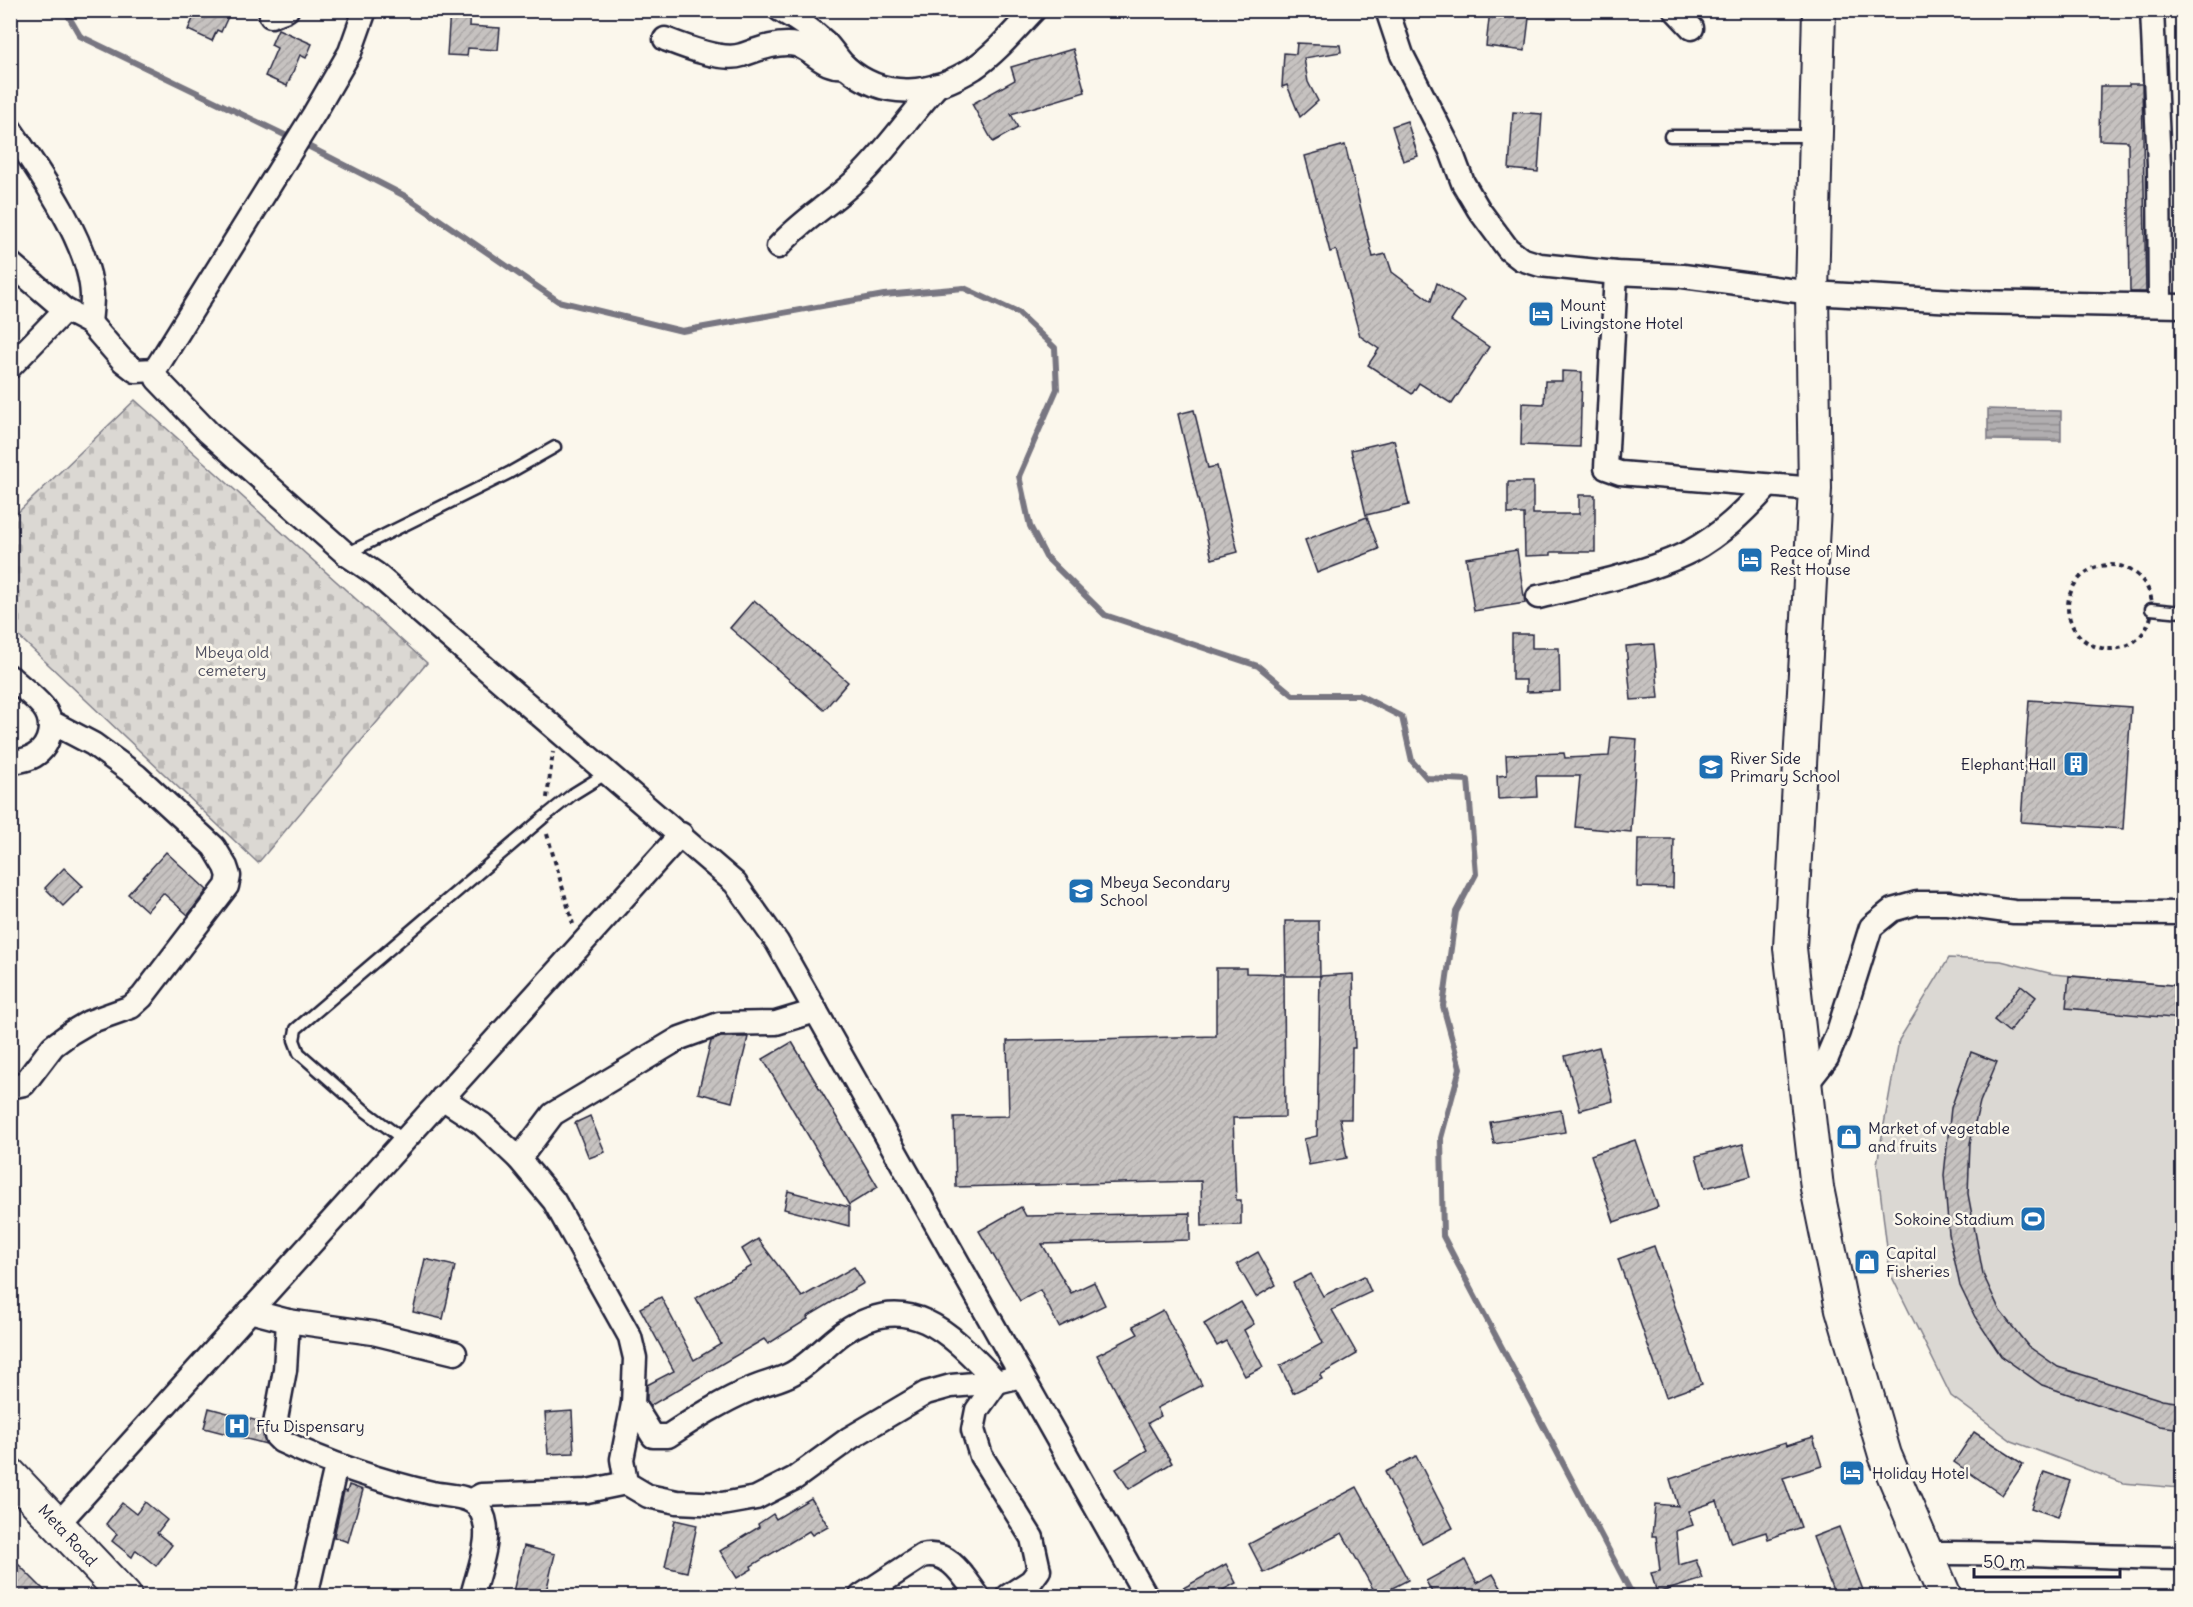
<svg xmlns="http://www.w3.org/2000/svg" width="2193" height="1607" font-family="Delius,sans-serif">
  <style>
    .cemetery { fill: url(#cemetery-stones); stroke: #7e7d87; stroke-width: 1.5 }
    .pitch { fill: #dbd8d3; stroke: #7e7d87; stroke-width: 1.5 }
    .water { fill: url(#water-rules); stroke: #787681; stroke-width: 1.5 }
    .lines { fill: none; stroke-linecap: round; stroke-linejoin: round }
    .stream { stroke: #787681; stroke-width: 6 }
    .building { fill: url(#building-hatch); stroke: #22223b; stroke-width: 1.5 }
    .lane-casing { stroke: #22223b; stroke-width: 15 }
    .street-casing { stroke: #22223b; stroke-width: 27 }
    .secondary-casing { stroke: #22223b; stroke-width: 36 }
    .path { stroke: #22223b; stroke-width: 4; stroke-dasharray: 4.5 4.5; stroke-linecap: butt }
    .lane { stroke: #fbf7ec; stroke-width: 10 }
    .street { stroke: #fbf7ec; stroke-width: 22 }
    .secondary { stroke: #fbf7ec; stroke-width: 32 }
    .labels { text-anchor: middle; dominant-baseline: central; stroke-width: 5; stroke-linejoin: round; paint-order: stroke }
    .poi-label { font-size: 16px; fill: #22223b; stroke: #fbf7ec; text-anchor: start }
    .park-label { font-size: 16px; fill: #505061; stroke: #fbf7ec }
    .street-label { font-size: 16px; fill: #22223b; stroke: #fbf7ec }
  </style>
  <defs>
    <pattern id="cemetery-stones" width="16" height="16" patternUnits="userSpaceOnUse" patternTransform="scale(1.5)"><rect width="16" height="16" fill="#dbd8d3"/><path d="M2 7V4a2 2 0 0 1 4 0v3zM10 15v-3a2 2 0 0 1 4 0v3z" fill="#bcb9b6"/></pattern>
    <pattern id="water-rules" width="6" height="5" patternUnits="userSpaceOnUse" patternTransform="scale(1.5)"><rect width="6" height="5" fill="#b1aeb0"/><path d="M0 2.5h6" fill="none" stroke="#908d90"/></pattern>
    <pattern id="building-hatch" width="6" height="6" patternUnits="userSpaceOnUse" patternTransform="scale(1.5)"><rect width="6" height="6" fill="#c6c2c0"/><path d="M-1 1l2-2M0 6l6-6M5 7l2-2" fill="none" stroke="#aaa6a6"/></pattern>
  </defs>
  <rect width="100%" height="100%" fill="#fbf7ec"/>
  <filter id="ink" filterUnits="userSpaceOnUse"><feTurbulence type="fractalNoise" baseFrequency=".0167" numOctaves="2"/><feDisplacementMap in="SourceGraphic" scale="12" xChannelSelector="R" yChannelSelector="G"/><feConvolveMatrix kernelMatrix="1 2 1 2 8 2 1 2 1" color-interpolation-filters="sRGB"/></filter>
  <g filter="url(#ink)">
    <polygon class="cemetery" points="135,400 427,663 258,863 11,629 11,519"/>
    <polygon class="pitch" points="1949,958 2001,961 2053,974 2182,986 2182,1477 2180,1488 2123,1483 2012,1441 1951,1396 1890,1273 1877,1164 1899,1040"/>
    <polygon class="water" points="1988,409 2061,411 2061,441 1988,440"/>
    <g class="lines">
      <g class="stream">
        <polyline points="65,10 80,36 293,139"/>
        <polyline points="302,143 405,196 558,301 682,331 884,295 964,288 1018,313 1055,348 1057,389 1019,476 1030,526 1046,557 1105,615 1258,666 1293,695 1359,695 1402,717 1412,761 1427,778 1468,780 1476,874 1456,912 1443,1006 1460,1068 1441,1138 1443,1236 1633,1596"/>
      </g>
    </g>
    <g class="building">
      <polygon points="197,10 231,10 221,32 217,30 212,41 188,30"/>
      <polygon points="450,10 470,10 469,26 500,28 498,50 468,48 467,56 447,55"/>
      <polygon points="1490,10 1530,10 1525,51 1486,46"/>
      <polygon points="278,29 312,44 306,58 300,55 287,86 265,76 277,48 271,45"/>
      <polygon points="1297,43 1340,45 1341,52 1304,58 1308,82 1318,101 1300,117 1287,85 1282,87 1284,53 1296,54"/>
      <polygon points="1073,49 1085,92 1011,114 1018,128 993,142 972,104 1015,80 1011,67"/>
      <polygon points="2129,84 2142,84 2146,292 2130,292 2128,141 2099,140 2100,86 2129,86"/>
      <polygon points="1513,112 1542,114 1538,172 1509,169"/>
      <polygon points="1407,121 1418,156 1403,161 1392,126"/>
      <polygon points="1345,145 1373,257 1386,254 1392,272 1431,301 1437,283 1464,301 1451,321 1489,347 1452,404 1419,383 1412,394 1368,365 1379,349 1360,336 1336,250 1330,252 1305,156"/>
      <polygon points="1562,371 1582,372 1580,447 1521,445 1522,403 1544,404 1545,381 1562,381"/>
      <polygon points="1194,410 1208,468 1217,466 1238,552 1212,559 1178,414"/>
      <polygon points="1394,440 1409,505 1366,515 1351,450"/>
      <polygon points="1508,482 1533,482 1533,514 1579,514 1579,495 1595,495 1595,552 1551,552 1551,555 1525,556 1524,514 1508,514"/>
      <polygon points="1367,517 1379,549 1317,573 1305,540"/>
      <polygon points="1517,550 1525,603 1474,611 1466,558"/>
      <polygon points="754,600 848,682 824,710 730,628"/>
      <polygon points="1512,634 1532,634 1532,648 1559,648 1560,691 1526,692 1526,680 1512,680"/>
      <polygon points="1654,644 1659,698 1631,700 1626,646"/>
      <polygon points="2029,700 2131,707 2123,829 2021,822"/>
      <polygon points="1611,737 1637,739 1631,832 1575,827 1580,776 1536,776 1537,797 1498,799 1497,776 1507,775 1506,755 1564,753 1565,758 1609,756"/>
      <polygon points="1638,839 1674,839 1673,888 1637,887"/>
      <polygon points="166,852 207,890 188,915 163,893 147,911 128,894"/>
      <polygon points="64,868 83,886 63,906 45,888"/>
      <polygon points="1285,921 1319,921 1320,976 1286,976"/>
      <polygon points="1216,968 1246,968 1246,973 1284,974 1285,1117 1233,1118 1236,1200 1241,1200 1241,1225 1202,1226 1201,1181 956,1187 954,1117 1009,1116 1007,1041 1216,1036"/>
      <polygon points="1353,974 1355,1048 1352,1048 1351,1119 1340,1119 1347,1158 1309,1165 1304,1139 1317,1136 1320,976"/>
      <polygon points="2069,976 2182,986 2182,1019 2066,1008"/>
      <polygon points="2021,985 2036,997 2009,1032 1994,1020"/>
      <polygon points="721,1037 748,1037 732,1102 698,1093 711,1041"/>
      <polygon points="792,1042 878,1187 849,1205 763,1059"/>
      <polygon points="1599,1047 1613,1101 1580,1110 1565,1056"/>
      <polygon points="1971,1052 1997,1062 1980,1102 1970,1143 1968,1194 1983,1274 2000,1311 2028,1346 2058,1367 2162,1400 2182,1403 2182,1429 2160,1426 2042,1385 2001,1356 1975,1317 1960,1286 1949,1234 1944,1175 1951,1108"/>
      <polygon points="1561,1110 1565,1132 1494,1144 1490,1122"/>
      <polygon points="590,1116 605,1152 589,1158 575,1123"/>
      <polygon points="1635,1140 1658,1207 1614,1222 1591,1155"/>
      <polygon points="1743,1144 1751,1176 1705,1188 1696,1156"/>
      <polygon points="788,1191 849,1207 849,1226 784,1209"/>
      <polygon points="1021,1207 1026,1216 1190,1213 1190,1240 1042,1244 1071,1293 1094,1282 1105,1305 1059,1327 1040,1290 1020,1301 979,1231"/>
      <polygon points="758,1239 802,1297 854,1267 864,1283 807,1317 808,1319 768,1344 764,1339 650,1406 647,1400 647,1385 674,1371 640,1308 661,1297 694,1360 721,1344 696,1298 752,1266 742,1249"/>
      <polygon points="1654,1246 1702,1384 1666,1397 1618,1259"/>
      <polygon points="1258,1252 1276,1285 1256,1297 1237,1264"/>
      <polygon points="425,1259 455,1266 443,1319 413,1312"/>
      <polygon points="1311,1274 1323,1296 1364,1276 1371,1292 1332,1310 1357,1354 1320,1375 1322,1379 1293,1393 1280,1366 1323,1343 1293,1283"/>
      <polygon points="1241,1302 1254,1324 1244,1330 1263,1367 1245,1376 1226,1341 1217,1346 1204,1324"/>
      <polygon points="1163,1310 1202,1385 1157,1408 1161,1416 1148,1423 1172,1463 1129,1489 1116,1469 1147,1450 1097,1355 1138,1334 1133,1326"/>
      <polygon points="209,1408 262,1422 266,1444 204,1428"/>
      <polygon points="572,1411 574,1453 548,1454 545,1413"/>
      <polygon points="1974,1432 2023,1464 2002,1495 1954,1462"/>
      <polygon points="1813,1437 1822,1466 1783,1478 1801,1527 1768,1539 1766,1532 1731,1543 1717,1501 1688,1511 1693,1525 1676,1531 1679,1565 1696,1560 1703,1579 1657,1593 1651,1573 1660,1571 1656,1536 1652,1536 1655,1504 1678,1506 1670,1479 1786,1442 1787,1445"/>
      <polygon points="1416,1456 1453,1528 1422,1544 1385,1472"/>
      <polygon points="2044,1472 2070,1481 2058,1517 2031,1508"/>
      <polygon points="349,1485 363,1490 348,1542 334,1537 344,1491 347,1492"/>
      <polygon points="1357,1487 1408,1580 1377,1596 1342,1533 1264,1573 1249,1544"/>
      <polygon points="811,1498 828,1526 812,1535 809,1531 751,1566 752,1569 737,1578 720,1551 759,1527 758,1524 773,1514 776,1519"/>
      <polygon points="145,1502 167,1520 157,1533 172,1545 156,1566 136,1550 132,1557 112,1541 117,1534 106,1524 122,1503 136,1514"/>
      <polygon points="675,1520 697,1525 687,1572 665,1567"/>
      <polygon points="1839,1527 1863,1590 1846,1596 1835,1596 1813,1537"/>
      <polygon points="524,1546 555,1554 545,1596 512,1596"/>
      <polygon points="10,1556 50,1596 17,1596 10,1589"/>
      <polygon points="1465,1560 1477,1583 1493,1574 1506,1596 1456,1596 1462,1593 1459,1588 1444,1596 1434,1596 1426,1581"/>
      <polygon points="1226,1564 1236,1583 1212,1596 1169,1596"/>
    </g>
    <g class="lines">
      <g class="lane-casing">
        <g id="lane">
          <polyline points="1670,136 1814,136"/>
          <polyline points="346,554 509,473 555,447"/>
          <polyline points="2151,609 2182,612"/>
          <polyline points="404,1140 364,1110 299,1053 294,1040 296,1029 543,818 573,794 607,773"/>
        </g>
      </g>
      <g class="street-casing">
        <g id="street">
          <polyline points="365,10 350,52 314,114 155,370 157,379 208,432 346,554 376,574 735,883 777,942 1146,1596"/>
          <path d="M780,10C796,19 812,30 825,42C833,50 838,60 846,67C885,101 932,95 974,68C996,53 1015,30 1034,10"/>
          <polyline points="1387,10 1402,55 1451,151 1463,183 1479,210 1508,249 1521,259 1540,265 1616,273 1683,276 1812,293 1972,302 2182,306"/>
          <polyline points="1675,10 1692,28"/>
          <polyline points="2152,10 2159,165 2160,304"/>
          <polyline points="271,16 287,10"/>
          <path d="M665,39C683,46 722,62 742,55C756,50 779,41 796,45C815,51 823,69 845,66"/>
          <path d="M10,129C39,171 90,244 92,295C92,304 91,314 90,323"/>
          <path d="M778,247C804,218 833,203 859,177C888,149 910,115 938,85"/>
          <polyline points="10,263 65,310 90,323 123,361 136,371 155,370"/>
          <polyline points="1616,273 1606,468 1620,473 1815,489"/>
          <polyline points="10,367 65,310"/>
          <path d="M1538,597C1584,586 1650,572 1691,551C1721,535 1745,511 1768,486"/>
          <path d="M10,677C21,687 34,696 43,707C55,722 51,746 34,756C27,760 18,761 10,763"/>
          <polyline points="1805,1086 1827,1058 1838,1032 1871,927 1892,910 1917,903 1947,903 2014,912 2182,913"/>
          <polyline points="10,1087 24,1084 53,1046 72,1032 89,1022 131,1007 142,997 227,886 229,876 226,867 214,847 137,776 93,744 51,722"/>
          <path d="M442,1098L482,1124L519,1159L554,1201L630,1337L635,1358L633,1404L653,1436H668C694,1419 722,1401 751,1389C764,1383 781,1380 793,1373C812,1362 826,1345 843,1333C910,1287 952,1335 997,1382L1021,1376"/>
          <polyline points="519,1159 553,1114 680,1038 719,1024 776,1023 816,1011"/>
          <polyline points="250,1311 288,1321 373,1333 455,1353"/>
          <path d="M288,1321L285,1370L275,1424L276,1436L281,1441C330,1464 380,1481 432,1493C447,1496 470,1495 479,1508C496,1532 478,1570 472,1596"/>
          <polyline points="997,1382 977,1410 973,1430 981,1456 1032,1538 1039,1570 1031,1581 1008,1596"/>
          <polyline points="633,1404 622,1459 626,1483 648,1496 677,1502 722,1504 756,1498 795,1478 850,1438 926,1393 951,1386 997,1382"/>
          <polyline points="472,1500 481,1495 587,1491 626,1483"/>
          <polyline points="57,1525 681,834"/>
          <path d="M1927,1553C2012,1552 2097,1557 2182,1558"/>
          <polyline points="306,1596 336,1466"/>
          <path d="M861,1596L922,1556C949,1549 964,1577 978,1596"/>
        </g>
      </g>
      <g class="secondary-casing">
        <g id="secondary">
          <polyline points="1819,10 1812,293 1815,489 1790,948 1817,1188 1842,1309 1885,1455 1945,1596"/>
          <polyline points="10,1474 125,1596"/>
        </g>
      </g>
      <g class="path">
        <circle cx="2110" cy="607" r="42"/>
        <polyline points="547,798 553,752"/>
        <polyline points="547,834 573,924"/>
      </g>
      <use href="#lane" class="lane"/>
      <use href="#street" class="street"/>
      <use href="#secondary" class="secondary"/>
    </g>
  </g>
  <defs>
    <g id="hotel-square" transform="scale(1.35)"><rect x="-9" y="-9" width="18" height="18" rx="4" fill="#1f6fb2" stroke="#fbf7ec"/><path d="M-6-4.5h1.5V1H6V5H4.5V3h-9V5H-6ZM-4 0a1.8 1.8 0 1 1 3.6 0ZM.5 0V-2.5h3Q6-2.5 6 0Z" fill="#fff"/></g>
    <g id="building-square" transform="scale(1.35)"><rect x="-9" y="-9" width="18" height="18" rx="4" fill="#1f6fb2" stroke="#fbf7ec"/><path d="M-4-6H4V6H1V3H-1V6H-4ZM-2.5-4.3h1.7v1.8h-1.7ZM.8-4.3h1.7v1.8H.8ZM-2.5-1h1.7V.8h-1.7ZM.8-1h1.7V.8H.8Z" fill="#fff"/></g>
    <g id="school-square" transform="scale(1.35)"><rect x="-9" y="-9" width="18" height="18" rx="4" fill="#1f6fb2" stroke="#fbf7ec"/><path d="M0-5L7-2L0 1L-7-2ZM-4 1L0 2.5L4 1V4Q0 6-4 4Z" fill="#fff"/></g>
    <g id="shop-square" transform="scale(1.35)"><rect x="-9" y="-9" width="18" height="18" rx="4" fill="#1f6fb2" stroke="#fbf7ec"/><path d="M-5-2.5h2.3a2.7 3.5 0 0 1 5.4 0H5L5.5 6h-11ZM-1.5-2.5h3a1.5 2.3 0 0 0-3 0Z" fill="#fff"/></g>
    <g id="stadium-square" transform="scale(1.35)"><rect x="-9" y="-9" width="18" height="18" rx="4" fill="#1f6fb2" stroke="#fbf7ec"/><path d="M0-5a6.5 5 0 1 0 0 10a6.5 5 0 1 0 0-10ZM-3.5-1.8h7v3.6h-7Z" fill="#fff"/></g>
    <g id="hospital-square" transform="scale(1.35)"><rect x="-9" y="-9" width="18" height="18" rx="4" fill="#1f6fb2" stroke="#fbf7ec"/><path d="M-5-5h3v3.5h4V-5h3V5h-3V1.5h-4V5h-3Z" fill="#fff"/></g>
  </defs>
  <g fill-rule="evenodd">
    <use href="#hotel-square" x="1541" y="314"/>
    <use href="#hotel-square" x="1750" y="560"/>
    <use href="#building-square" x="2076" y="764"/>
    <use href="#school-square" x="1711" y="767"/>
    <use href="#school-square" x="1081" y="891"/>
    <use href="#shop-square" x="1849" y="1137"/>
    <use href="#stadium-square" x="2033" y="1219"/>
    <use href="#shop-square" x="1867" y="1262"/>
    <use href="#hospital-square" x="237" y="1426"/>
    <use href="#hotel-square" x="1852" y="1473"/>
  </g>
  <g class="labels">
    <g class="poi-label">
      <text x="1560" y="305">Mount<tspan x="1560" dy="18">Livingstone Hotel</tspan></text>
      <text x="1770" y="551">Peace of Mind<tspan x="1770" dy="18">Rest House</tspan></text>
      <text x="1730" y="758">River Side<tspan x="1730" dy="18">Primary School</tspan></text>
      <text x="2056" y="764" text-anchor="end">Elephant Hall</text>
      <text x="1100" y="882">Mbeya Secondary<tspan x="1100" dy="18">School</tspan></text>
      <text x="1868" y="1128">Market of vegetable<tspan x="1868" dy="18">and fruits</tspan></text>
      <text x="2014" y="1219" text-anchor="end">Sokoine Stadium</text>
      <text x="1886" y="1253">Capital<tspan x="1886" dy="18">Fisheries</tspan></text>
      <text x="256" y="1426">Ffu Dispensary</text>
      <text x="1872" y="1473">Holiday Hotel</text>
    </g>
    <g class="park-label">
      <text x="232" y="652">Mbeya old<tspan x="232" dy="18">cemetery</tspan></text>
    </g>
    <g class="street-label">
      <text transform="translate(68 1535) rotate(47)">Meta Road</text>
    </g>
  </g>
  <rect width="2193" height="1607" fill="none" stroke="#fbf7ec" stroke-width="36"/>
  <rect x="18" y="18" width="2157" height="1571" fill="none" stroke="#22223b" stroke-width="2" filter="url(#ink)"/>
  <path d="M1974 1568v9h146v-9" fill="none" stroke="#22223b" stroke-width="3"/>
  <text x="1983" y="1568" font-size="18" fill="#22223b" stroke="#fbf7ec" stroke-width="4.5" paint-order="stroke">50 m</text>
</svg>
